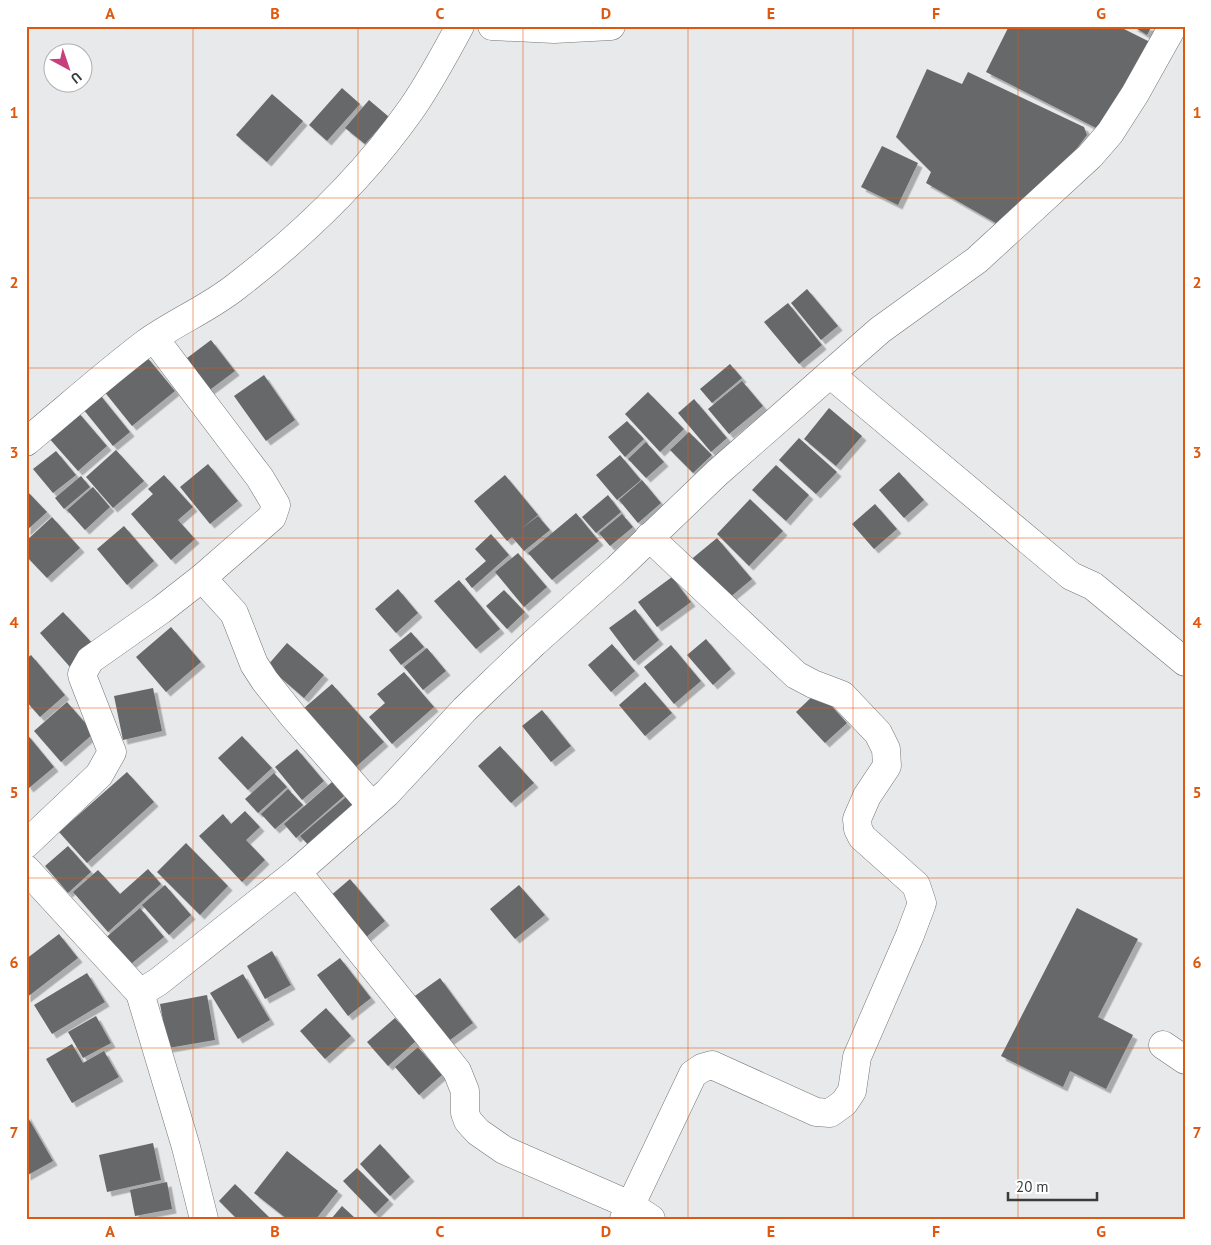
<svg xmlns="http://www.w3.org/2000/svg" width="1211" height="1245" font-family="'PT Sans',sans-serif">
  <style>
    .building { fill: #666869; filter: url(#shadow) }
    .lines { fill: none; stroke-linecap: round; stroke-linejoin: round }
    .street-casing { stroke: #747576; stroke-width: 29 }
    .street { stroke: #fff; stroke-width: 28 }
    .grid { fill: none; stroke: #df580e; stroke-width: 1; stroke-opacity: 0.55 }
    .neatline { fill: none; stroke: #df580e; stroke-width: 2 }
    .grid-label { font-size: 16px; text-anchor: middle; font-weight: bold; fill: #df580e }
  </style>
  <defs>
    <filter id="shadow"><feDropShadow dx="4.5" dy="4.5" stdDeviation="0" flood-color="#0004"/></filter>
  </defs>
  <rect width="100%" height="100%" fill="#e7e9ea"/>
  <g class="building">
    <polygon points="1009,26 1118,26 1150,42 1104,132 986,72"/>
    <polygon points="1132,26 1152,26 1147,35"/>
    <polygon points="927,69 962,84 968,72 1084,127 1087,135 1065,164 1001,226 926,183 931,172 896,137"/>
    <polygon points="342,88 360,104 327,141 309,125"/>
    <polygon points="272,94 303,121 267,162 236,135"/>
    <polygon points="369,100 389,117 365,144 345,128"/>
    <polygon points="882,146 918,163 898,205 861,187"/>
    <polygon points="807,289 838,326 821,340 791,303"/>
    <polygon points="788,303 822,345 799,364 764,322"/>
    <polygon points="211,340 235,371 207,392 183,361"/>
    <polygon points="146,356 175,391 132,426 103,390"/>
    <polygon points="730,364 742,378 712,403 700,389"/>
    <polygon points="264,375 295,420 266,441 234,396"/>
    <polygon points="742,381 763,406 729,434 708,409"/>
    <polygon points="96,390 130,432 113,446 79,404"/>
    <polygon points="648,392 684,429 660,452 625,414"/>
    <polygon points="694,399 727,438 711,452 678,413"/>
    <polygon points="829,408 862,436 836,466 804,439"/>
    <polygon points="77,411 107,446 78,471 48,437"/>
    <polygon points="627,421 644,439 625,457 608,437"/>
    <polygon points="689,432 712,455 693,473 670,450"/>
    <polygon points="799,438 837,472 816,494 779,460"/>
    <polygon points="646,442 664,462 646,478 628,459"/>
    <polygon points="116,450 144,481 113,508 86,477"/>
    <polygon points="56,451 76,475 53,493 33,469"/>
    <polygon points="620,455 641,480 617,500 596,475"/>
    <polygon points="208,464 238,501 210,524 180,487"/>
    <polygon points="776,465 809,495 786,521 752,490"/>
    <polygon points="899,472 924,500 904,518 879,490"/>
    <polygon points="164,475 193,507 178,520 195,539 171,560 131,514 153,494 148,489"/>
    <polygon points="505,475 538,515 521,529 538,516 550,530 524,551 512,537 507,541 474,501"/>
    <polygon points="81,476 90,487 64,509 55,498"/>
    <polygon points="642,480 661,503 638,523 619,500"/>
    <polygon points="93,487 110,507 85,530 67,510"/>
    <polygon points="26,490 47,512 26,531"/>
    <polygon points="608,495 621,512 596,533 582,517"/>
    <polygon points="750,499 783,531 749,566 717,534"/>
    <polygon points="875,504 897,529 874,549 852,524"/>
    <polygon points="576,513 599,541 552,580 528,553"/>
    <polygon points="622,514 633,527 610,546 599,533"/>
    <polygon points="52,517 80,548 47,578 26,556 26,541"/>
    <polygon points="124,526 154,561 127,585 97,549"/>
    <polygon points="491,534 509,555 472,588 465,579 486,561 475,549"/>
    <polygon points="717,538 752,579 723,603 688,562"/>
    <polygon points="518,553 547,587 524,607 495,572"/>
    <polygon points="672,577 691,602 657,627 638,602"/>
    <polygon points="459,580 500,629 476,649 434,601"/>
    <polygon points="398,589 418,613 396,633 375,609"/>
    <polygon points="504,590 525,612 507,629 486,606"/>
    <polygon points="635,609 659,640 634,661 609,628"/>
    <polygon points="63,612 94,645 70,667 40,633"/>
    <polygon points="171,627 201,662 166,692 136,657"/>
    <polygon points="411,632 424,647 401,665 389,650"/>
    <polygon points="706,639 731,669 713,685 687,655"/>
    <polygon points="287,643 324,675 304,698 267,666"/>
    <polygon points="612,644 635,671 611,692 588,665"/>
    <polygon points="671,645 701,681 674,704 644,667"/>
    <polygon points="427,648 446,671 423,690 404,667"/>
    <polygon points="31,655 65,695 40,717 26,701 26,659"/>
    <polygon points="404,672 434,707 392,744 369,717 385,703 377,694"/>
    <polygon points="645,682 672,713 645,736 619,705"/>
    <polygon points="332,684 384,742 349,773 296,715"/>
    <polygon points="153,688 162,731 123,740 114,696"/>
    <polygon points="818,691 847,723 825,743 796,712"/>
    <polygon points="67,702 94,733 61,762 34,731"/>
    <polygon points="542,710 571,746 551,762 522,726"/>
    <polygon points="26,733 54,767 29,788 26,784"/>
    <polygon points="242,736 272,768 248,790 218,758"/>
    <polygon points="500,746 534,783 511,803 478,766"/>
    <polygon points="297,749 324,781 302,800 275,767"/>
    <polygon points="127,772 154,802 87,863 59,832"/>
    <polygon points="274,773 287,787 258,813 245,799"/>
    <polygon points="332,782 344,796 296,838 284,824"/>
    <polygon points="288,789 303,805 275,829 261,814"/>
    <polygon points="346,797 358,812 313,850 300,836"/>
    <polygon points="245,811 260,827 246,840 265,860 242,882 199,836 223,814 231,824"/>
    <polygon points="186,843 228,886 200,915 157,872"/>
    <polygon points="68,846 91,872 68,893 45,866"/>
    <polygon points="148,869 161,884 108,932 73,892 98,870 120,894"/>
    <polygon points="350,879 385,921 364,939 329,897"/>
    <polygon points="165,885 191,915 169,935 142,905"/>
    <polygon points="519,885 545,915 515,939 490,909"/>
    <polygon points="140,908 164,937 126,968 103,940"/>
    <polygon points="1077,908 1138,939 1098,1017 1133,1035 1106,1089 1070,1071 1063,1087 1001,1056"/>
    <polygon points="59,934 78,958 26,998 26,959"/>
    <polygon points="272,951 291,985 265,999 247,966"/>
    <polygon points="340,958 371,998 348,1016 317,975"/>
    <polygon points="87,973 105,1002 52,1034 34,1005"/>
    <polygon points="243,974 270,1020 238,1039 210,993"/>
    <polygon points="440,978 473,1023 446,1043 412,998"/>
    <polygon points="207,995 215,1040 168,1048 160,1004"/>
    <polygon points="326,1008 351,1036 325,1059 300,1031"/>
    <polygon points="96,1016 111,1043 83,1058 68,1032"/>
    <polygon points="395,1018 416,1041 388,1066 367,1042"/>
    <polygon points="72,1044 83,1063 104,1051 119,1077 72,1103 46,1059"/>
    <polygon points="418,1047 442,1075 419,1095 395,1067"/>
    <polygon points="26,1114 53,1161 26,1176"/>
    <polygon points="153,1143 161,1180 107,1192 99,1155"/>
    <polygon points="380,1144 410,1177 390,1196 360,1164"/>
    <polygon points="287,1151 338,1191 316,1219 287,1219 254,1193"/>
    <polygon points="357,1168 389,1200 375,1214 343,1181"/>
    <polygon points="167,1182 172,1209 135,1216 130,1190"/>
    <polygon points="235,1184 271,1219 237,1219 219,1201"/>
    <polygon points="342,1206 356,1219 331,1219"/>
  </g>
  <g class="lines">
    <g class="street-casing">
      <g id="street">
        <polyline points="492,26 554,29 611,26"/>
        <polyline points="154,338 260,478 276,505 272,517 202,578 234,613 254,664 265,681 293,716 372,806"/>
        <polyline points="830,374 1071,576 1093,586 1185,662"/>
        <path d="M26,442C66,409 105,374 146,343C175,322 210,308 238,285C303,235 365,175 412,108C430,82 445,54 460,26"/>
        <polyline points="26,844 99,775 112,752 83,678 82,674 90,660 161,610 202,578"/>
        <polyline points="26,869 140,993 158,982 297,872 387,793 465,709 534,643 617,569 717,473 880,330 977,260 1090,156 1110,133 1135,94 1173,26"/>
        <polyline points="297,872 457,1071 465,1091 465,1113 468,1121 478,1132 504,1150 630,1205 651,1219"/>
        <polyline points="140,993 186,1147 204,1219"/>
        <polyline points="1163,1045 1185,1060"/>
        <polyline points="624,1219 693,1074 702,1068 712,1065 816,1112 830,1113 844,1103 852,1091 857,1057 910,935 922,903 916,885 862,837 858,829 857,819 867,796 887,766 886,749 878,733 842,695 813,684 796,675 649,537"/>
      </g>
    </g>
    <use href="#street" class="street"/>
  </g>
  <path class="grid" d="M193,26V1219M358,26V1219M523,26V1219M688,26V1219M853,26V1219M1018,26V1219M26,198H1185M26,368H1185M26,538H1185M26,708H1185M26,878H1185M26,1048H1185"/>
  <rect width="1211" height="1245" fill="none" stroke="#ffffff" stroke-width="55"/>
  <g transform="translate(68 68) rotate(140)"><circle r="24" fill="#ffffff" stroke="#b0b1b1"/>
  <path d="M0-4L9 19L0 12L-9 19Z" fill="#c8407b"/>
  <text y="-8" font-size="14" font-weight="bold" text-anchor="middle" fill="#3a3b3c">U</text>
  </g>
  <path d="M1008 1192v8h89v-8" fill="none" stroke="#3a3b3c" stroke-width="2.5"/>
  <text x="1016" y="1192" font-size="15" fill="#3a3b3c" stroke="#ffffff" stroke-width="4" paint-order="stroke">20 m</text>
  <rect x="28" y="28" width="1156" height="1190" class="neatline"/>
  <g class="grid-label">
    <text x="110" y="19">A</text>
    <text x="275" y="19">B</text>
    <text x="440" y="19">C</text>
    <text x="606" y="19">D</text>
    <text x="771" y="19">E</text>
    <text x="936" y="19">F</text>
    <text x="1101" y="19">G</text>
    <text x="14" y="118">1</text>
    <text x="1197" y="118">1</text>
    <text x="14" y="288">2</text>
    <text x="1197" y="288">2</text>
    <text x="14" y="458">3</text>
    <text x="1197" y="458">3</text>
    <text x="14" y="628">4</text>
    <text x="1197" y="628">4</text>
    <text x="14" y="798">5</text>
    <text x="1197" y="798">5</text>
    <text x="14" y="968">6</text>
    <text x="1197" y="968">6</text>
    <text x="14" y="1138">7</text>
    <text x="1197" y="1138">7</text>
    <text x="110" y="1237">A</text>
    <text x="275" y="1237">B</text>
    <text x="440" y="1237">C</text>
    <text x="606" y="1237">D</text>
    <text x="771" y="1237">E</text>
    <text x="936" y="1237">F</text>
    <text x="1101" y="1237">G</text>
  </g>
</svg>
